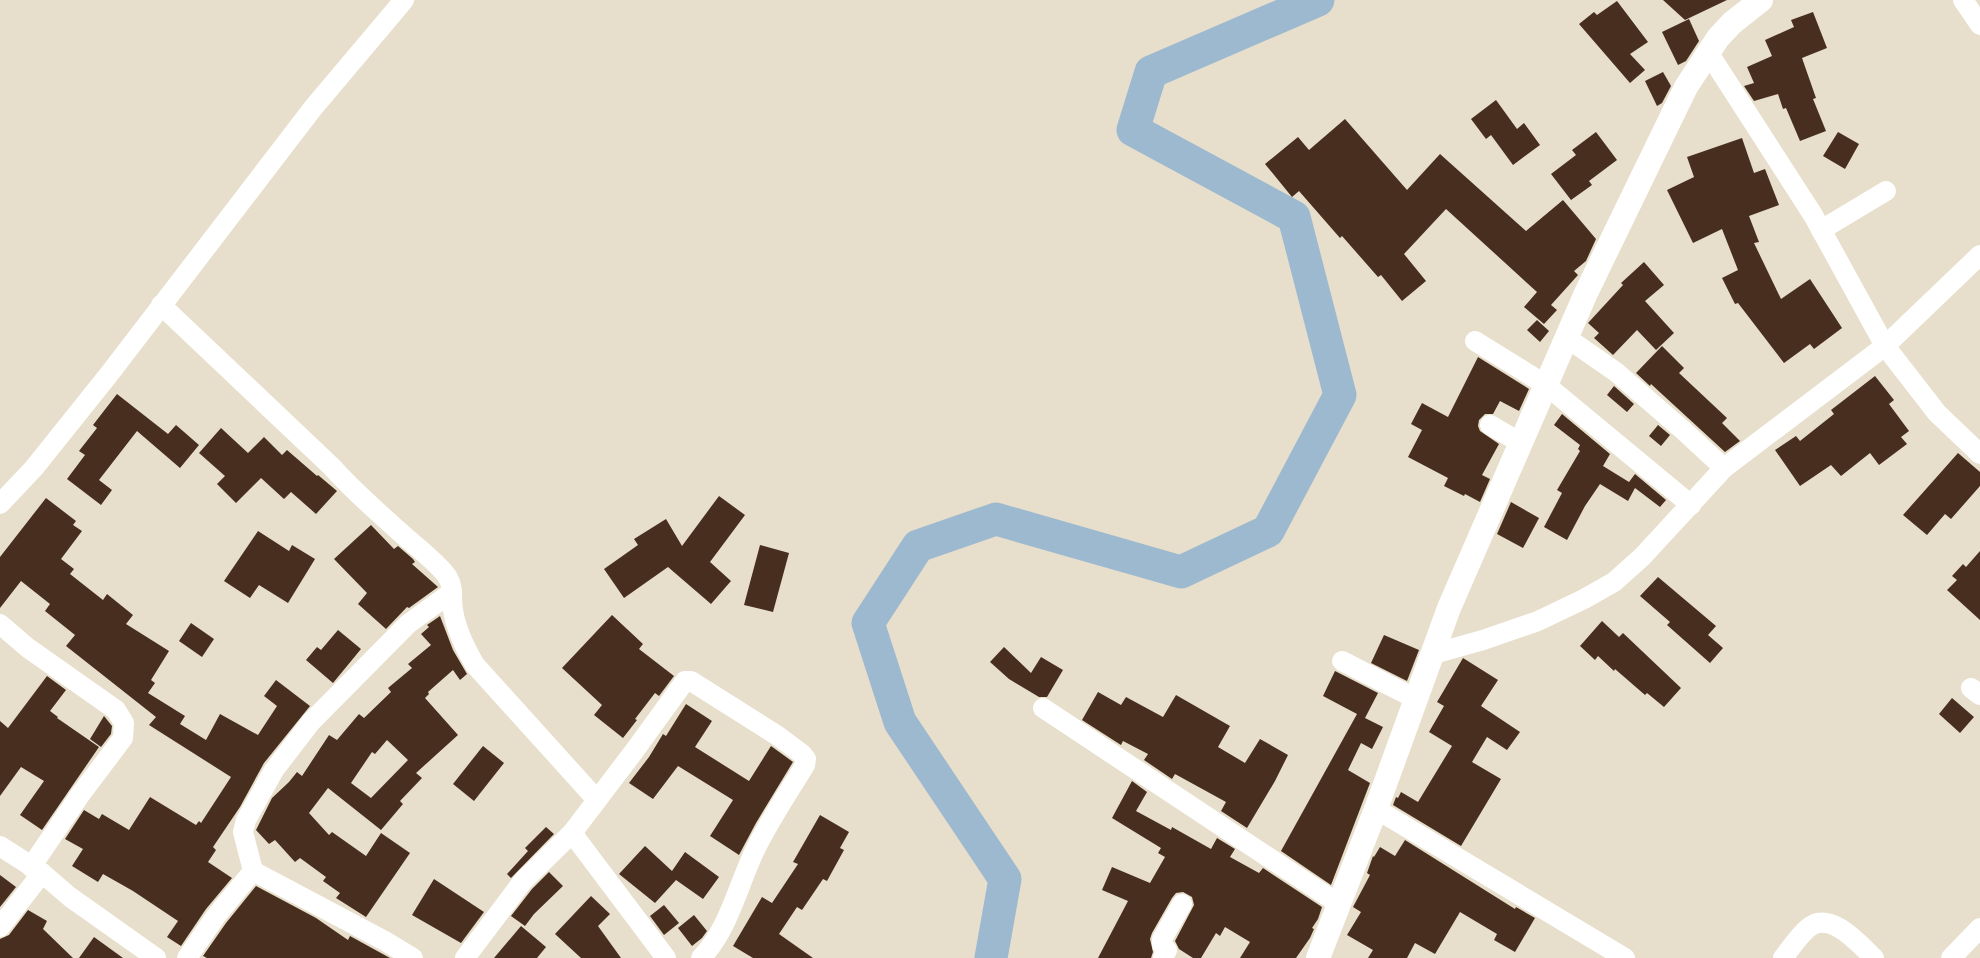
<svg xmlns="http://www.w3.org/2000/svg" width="1980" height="958" font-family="Commissioner,sans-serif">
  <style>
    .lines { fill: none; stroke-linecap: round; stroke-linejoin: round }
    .river { stroke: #9db9d0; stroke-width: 33 }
    .building { fill: #482e1f; fill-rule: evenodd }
    .minor { stroke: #fff; stroke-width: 20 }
    .tertiary { stroke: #fff; stroke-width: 24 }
  </style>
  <rect width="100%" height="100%" fill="#e7dfcb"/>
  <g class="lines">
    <polyline class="river" points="991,958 1005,879 900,722 868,623 918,546 996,519 1181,572 1268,531 1340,395 1294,217 1133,130 1151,72 1318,0"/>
  </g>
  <g class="building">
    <polygon points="1663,0 1727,0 1685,20"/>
    <polygon points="1617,1 1648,42 1630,54 1645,70 1630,83 1579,24 1594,12 1597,15"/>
    <polygon points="1813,12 1827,48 1802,58 1816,98 1813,99 1826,131 1800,141 1786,108 1783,109 1778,94 1754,101 1744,86 1754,83 1747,67 1772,56 1765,40 1794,27 1791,20"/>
    <polygon points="1689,19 1699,41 1686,61 1678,65 1662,32"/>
    <polygon points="1663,72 1671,86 1662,103 1657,106 1645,81"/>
    <polygon points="1496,100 1517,129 1524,123 1540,145 1513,165 1491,135 1486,139 1471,119"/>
    <polygon points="1345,119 1407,190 1440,154 1526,231 1563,200 1596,239 1586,261 1574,271 1578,275 1551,305 1557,310 1544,324 1524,307 1537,292 1446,209 1404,254 1426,281 1402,301 1381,275 1378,277 1342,236 1340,238 1299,191 1292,197 1265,164 1298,137 1309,150"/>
    <polygon points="1596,132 1617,160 1589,181 1592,185 1571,200 1551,174 1576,155 1572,150"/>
    <polygon points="1838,132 1859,144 1845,169 1823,156"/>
    <polygon points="1742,138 1754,173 1765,169 1779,205 1749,216 1759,242 1754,243 1781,299 1810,279 1842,328 1814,349 1810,344 1784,363 1738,303 1735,304 1722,278 1738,270 1722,229 1693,243 1667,190 1694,177 1687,157"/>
    <polygon points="1644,262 1664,285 1645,301 1674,333 1656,350 1637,330 1613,355 1594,338 1599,333 1588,323 1623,285 1621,283"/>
    <polygon points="1537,320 1549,331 1540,342 1527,330"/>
    <polygon points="1662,346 1684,368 1679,373 1727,418 1722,423 1740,441 1725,452 1651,384 1650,386 1636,373"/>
    <polygon points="1478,357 1529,389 1519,411 1500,401 1493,414 1485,414 1479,420 1478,426 1480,431 1499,444 1482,475 1490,479 1480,502 1465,494 1464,496 1444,486 1448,478 1408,457 1422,430 1411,424 1422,403 1448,417"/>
    <polygon points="1875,376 1894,400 1889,404 1909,431 1901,437 1907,444 1879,465 1870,453 1841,476 1831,465 1800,486 1775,450 1796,436 1800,441 1834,414 1831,410"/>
    <polygon points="1614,386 1634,404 1627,412 1607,395"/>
    <polygon points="117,394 168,434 176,425 199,445 180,468 137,431 99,480 112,490 101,505 67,479 85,455 79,451 97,428 93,425"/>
    <polygon points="1562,414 1610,454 1603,466 1629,482 1635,474 1666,500 1660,507 1635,488 1628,501 1600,484 1585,506 1567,540 1544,527 1562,493 1557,490 1580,451 1578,449 1580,445 1554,425"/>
    <polygon points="1658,425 1670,435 1661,446 1649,436"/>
    <polygon points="221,428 248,453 264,437 282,455 287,450 317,476 318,475 337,491 316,514 291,492 284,499 261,478 236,503 217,484 225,476 199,453"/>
    <polygon points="1958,453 1980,472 1980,486 1951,519 1945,514 1927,535 1903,515"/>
    <polygon points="719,496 745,515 710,562 731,581 711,604 668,567 624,598 604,569 638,545 634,539 666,519 682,546"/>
    <polygon points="46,498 76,521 73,525 82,531 61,559 74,569 70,574 103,600 107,594 133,615 126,624 169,651 151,680 155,683 148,693 185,716 180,724 206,740 220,714 258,735 277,706 264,696 276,680 310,706 264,763 240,807 213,847 216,850 208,862 232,878 206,909 181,946 167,937 178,921 133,891 103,874 98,882 72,866 83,849 65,839 84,810 99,819 102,814 129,830 150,797 196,825 199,821 201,823 231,777 149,725 156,717 66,646 75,635 45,611 50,604 21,581 0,608 0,557"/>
    <polygon points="1511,502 1539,518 1523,548 1497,534"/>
    <polygon points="371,525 394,549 398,546 413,559 415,562 412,564 438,587 409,608 407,607 386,629 358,604 367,593 334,559"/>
    <polygon points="258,531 289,551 292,545 315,559 288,603 259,585 250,598 224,581"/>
    <polygon points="760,545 789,553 773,612 744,605"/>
    <polygon points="1980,551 1980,620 1947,590 1957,580 1952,576 1963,564 1966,567"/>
    <polygon points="1658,577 1716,626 1708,635 1723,648 1710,663 1667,625 1670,622 1640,596"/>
    <polygon points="612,615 643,644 639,649 674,676 659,696 655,693 635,719 637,720 623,738 594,715 602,705 562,668"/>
    <path d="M440,616L453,650L467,674L460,680L453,670L428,692L429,694L425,698L458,735L416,773L422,778L400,801L403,804L381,830L328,788L309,813L329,835L332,832L366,856L381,833L410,853L366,917L336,898L340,893L323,881L326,877L300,858L295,862L275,840L269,844L256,830L272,798L289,782L297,772L302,776L329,735L337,740L359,714L364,718L391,692L388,688L412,668L408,664L431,645L421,634L429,627L427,625ZM387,740L408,760L371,798L351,783L372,752L375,754Z"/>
    <polygon points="1602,621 1619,637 1623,633 1681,688 1664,707 1647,693 1645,695 1615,669 1614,671 1598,656 1595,660 1580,646"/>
    <polygon points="191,623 214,639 202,657 179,641"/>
    <polygon points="338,630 361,649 333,683 306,660 317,647 321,650"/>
    <polygon points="1384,635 1419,650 1407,681 1371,663"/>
    <polygon points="1004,647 1031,673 1041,657 1063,670 1047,697 1039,697 1009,679 990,662"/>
    <polygon points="1463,658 1498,680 1481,706 1520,732 1507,750 1487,737 1472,762 1501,779 1461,846 1393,805 1396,797 1398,798 1401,792 1418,802 1452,746 1429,732 1444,706 1437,702"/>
    <polygon points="1335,671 1378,693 1365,718 1383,727 1372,749 1361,743 1348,770 1370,783 1331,885 1281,851 1357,714 1323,696"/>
    <polygon points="47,676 66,690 50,711 58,717 57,718 99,747 42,830 20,815 44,781 21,767 0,796 0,721 8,728"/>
    <polygon points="1098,692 1121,705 1126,697 1163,717 1176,695 1230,726 1218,747 1245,763 1260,739 1288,755 1275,781 1247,828 1221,811 1226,802 1175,774 1172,779 1144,760 1148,754 1123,741 1121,745 1082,720"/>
    <polygon points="1952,698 1974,717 1960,733 1939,714"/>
    <polygon points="686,704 712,721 695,747 749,781 771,746 793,762 756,823 739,855 710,836 733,800 678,766 653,799 629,783 649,757 663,734 666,736"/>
    <polygon points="104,716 112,726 111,734 101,747 90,739"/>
    <polygon points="483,746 504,763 474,801 453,784"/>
    <polygon points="1132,781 1147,792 1136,811 1171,830 1172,827 1211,849 1217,838 1235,849 1230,857 1259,873 1263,868 1322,907 1318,919 1312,928 1314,929 1310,938 1296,958 1240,958 1250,942 1225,927 1220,936 1216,933 1201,958 1193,958 1179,949 1175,941 1194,905 1192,897 1183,892 1176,893 1172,898 1152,933 1150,939 1153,952 1151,958 1098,958 1128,901 1102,890 1112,867 1150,883 1165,857 1158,853 1161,848 1112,818"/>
    <polygon points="820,815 849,832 840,848 844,850 827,881 823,879 802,910 797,907 779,934 813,958 753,958 733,946 762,897 772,903 798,864 793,862"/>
    <polygon points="546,827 554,834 511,878 507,874 528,851 525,848"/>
    <polygon points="1405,840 1515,909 1516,907 1535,918 1515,952 1494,940 1497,934 1460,912 1435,954 1415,943 1407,958 1368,958 1373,950 1347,935 1361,912 1353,907 1370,875 1367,873 1373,856 1374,857 1380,847 1395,856"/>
    <polygon points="645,846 672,871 685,852 719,877 703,899 676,880 655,903 619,874"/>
    <polygon points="549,872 563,886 534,914 525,926 511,916 532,889"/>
    <polygon points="0,875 16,887 0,907"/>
    <polygon points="434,879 484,912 461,943 412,915"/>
    <polygon points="256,886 316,918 348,940 350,936 390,958 207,958 203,956 226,923"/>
    <polygon points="591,896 610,914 598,926 621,958 581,958 555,934"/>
    <polygon points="664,905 679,923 664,935 650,916"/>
    <polygon points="28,910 47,921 43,929 73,958 0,958 0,939 9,935"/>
    <polygon points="694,915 707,931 702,938 692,946 678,928"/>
    <polygon points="521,926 546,947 537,958 494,958"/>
    <polygon points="94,937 123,958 79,958"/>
  </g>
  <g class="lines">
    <g class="minor">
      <polyline points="1963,0 1980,25"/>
      <polyline points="1708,52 1813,215 1885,346 1937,413 1980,454"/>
      <polyline points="1821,230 1886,191"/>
      <path d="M161,305L332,467C356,494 382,516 409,540C418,548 443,568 448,578C454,587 451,600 453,610C456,630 465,648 475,665L597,800"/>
      <polyline points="1567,338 1616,372 1684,431 1724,468"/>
      <polyline points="1475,341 1546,385 1691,505"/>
      <polyline points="1490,425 1521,443"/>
      <polyline points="0,504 34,468 110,373 313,108 404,0"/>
      <polyline points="0,624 28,648 116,710 124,723 123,738 80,795 31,867"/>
      <polyline points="1433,654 1483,640 1538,621 1584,599 1614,582 1642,557 1724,468 1885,346 1980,255"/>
      <polyline points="1342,661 1416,699"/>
      <polyline points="1971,688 1980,695"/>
      <polyline points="1043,708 1339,904"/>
      <polyline points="1376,809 1625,958"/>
      <polyline points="572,833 666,958"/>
      <polyline points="0,846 42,873 70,897 156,958"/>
      <polyline points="253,871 243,832 246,820 274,770 311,722 408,624 452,592"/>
      <polyline points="0,927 42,873"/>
      <polyline points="187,958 216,916 253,871 385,941 413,958"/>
      <path d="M465,958L523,881L572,833L635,750L685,681H691L778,736L802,754L806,759L805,765C788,793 769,821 755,850C738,885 729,929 701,958"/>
      <polyline points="1163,958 1167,950 1162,945 1162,939 1182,904"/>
      <path d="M1783,958C1791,948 1798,937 1807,929C1829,908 1859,944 1874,958"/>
      <polyline points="1951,958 1980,928"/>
    </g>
    <polyline class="tertiary" points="1318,958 1376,809 1449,608 1586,293 1686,87 1718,38 1732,23 1761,0"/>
  </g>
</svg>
